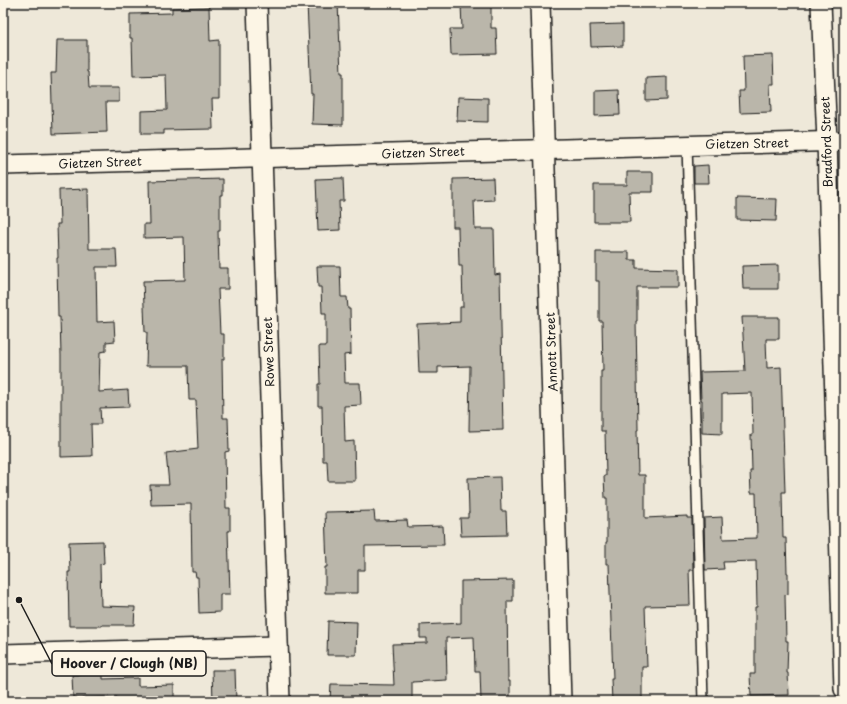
<svg xmlns="http://www.w3.org/2000/svg" width="847" height="704" font-family="'Playpen Sans',sans-serif">
  <style>
    .building { fill: #bab6aa; stroke: #1c1c1c }
    .lines { fill: none; stroke-linecap: round; stroke-linejoin: round }
    .service-casing { stroke: #1c1c1c; stroke-width: 12 }
    .minor-casing { stroke: #1c1c1c; stroke-width: 22 }
    .service { stroke: #fcf5e5; stroke-width: 9 }
    .minor { stroke: #fcf5e5; stroke-width: 19 }
    .labels { text-anchor: middle; dominant-baseline: central; stroke-width: 3; stroke-linejoin: round; paint-order: stroke }
    .street-label { font-size: 12px; fill: #1c1c1c; stroke: #fcf5e5 }
    .leader { fill: none; stroke: #1c1c1c; stroke-width: 1.5 }
    .callout-dot { fill: #1c1c1c; stroke: #fcf5e5; stroke-width: 1.5 }
    .callout { fill: #fcf5e5; stroke: #1c1c1c; stroke-width: 1.5 }
    .callout-label { font-size: 13px; text-anchor: middle; font-weight: bold; fill: #1c1c1c }
  </style>
  <rect width="100%" height="100%" fill="#eee8d9"/>
  <filter id="ink" filterUnits="userSpaceOnUse"><feTurbulence type="fractalNoise" baseFrequency=".025" numOctaves="2"/><feDisplacementMap in="SourceGraphic" scale="8" xChannelSelector="R" yChannelSelector="G"/><feConvolveMatrix kernelMatrix="1 2 1 2 8 2 1 2 1" color-interpolation-filters="sRGB"/></filter>
  <g filter="url(#ink)">
    <g class="building">
      <polygon points="307,3 338,3 341,73 343,73 343,125 312,124 313,94 311,94"/>
      <polygon points="461,3 491,3 491,28 496,28 497,54 451,55 450,29 462,29"/>
      <polygon points="209,7 210,41 219,40 219,99 212,99 213,129 164,130 164,134 141,134 141,111 167,110 166,75 133,76 132,38 130,38 130,14 172,13 172,8"/>
      <polygon points="623,24 623,46 591,47 590,25"/>
      <polygon points="57,40 87,40 87,72 88,72 89,88 119,88 119,102 106,102 107,132 53,134 51,73 56,73"/>
      <polygon points="773,55 774,84 770,84 771,112 740,113 739,91 744,91 743,56"/>
      <polygon points="667,77 667,100 646,101 646,78"/>
      <polygon points="619,90 620,115 595,116 595,91"/>
      <polygon points="458,97 488,98 488,122 457,121"/>
      <polygon points="708,165 709,183 694,183 694,166"/>
      <polygon points="627,172 653,172 653,192 629,192 630,222 594,222 594,185 627,185"/>
      <polygon points="343,178 344,201 339,201 340,230 318,231 316,179"/>
      <polygon points="493,178 494,200 474,201 475,229 494,229 495,275 500,274 503,430 469,431 470,366 438,367 438,373 419,373 417,324 460,322 460,307 463,307 462,266 459,266 458,227 453,227 453,179"/>
      <polygon points="223,179 223,195 220,195 220,231 218,231 219,268 228,268 228,289 218,289 220,334 224,334 224,359 222,359 223,418 228,418 229,451 225,452 226,508 230,508 230,531 228,531 230,594 220,594 220,612 199,613 198,577 196,577 195,572 192,572 191,504 151,505 150,485 169,485 166,453 198,449 196,400 189,400 188,366 146,366 147,332 145,332 143,281 185,280 184,237 144,238 144,224 150,224 149,181"/>
      <polygon points="88,189 89,249 116,249 117,267 96,267 97,322 114,321 115,341 106,342 106,351 100,352 99,392 128,390 129,407 100,408 101,424 91,424 92,456 61,457 61,356 60,317 58,317 57,258 58,258 57,224 60,224 59,190"/>
      <polygon points="737,198 777,199 776,221 737,220"/>
      <polygon points="596,252 629,252 629,260 636,260 636,268 678,269 678,287 637,287 637,321 636,321 638,430 637,430 638,475 645,475 645,518 687,516 687,518 692,518 693,570 689,570 690,605 645,606 647,667 642,667 642,701 612,701 611,679 613,679 609,564 606,564 606,542 607,542 607,498 605,498 604,476 606,476 605,431 601,431 601,371 603,371 602,321 599,321 599,281 596,281"/>
      <polygon points="778,265 778,289 743,289 742,266"/>
      <polygon points="317,266 340,266 341,297 347,297 348,309 350,309 351,354 344,355 345,383 360,383 361,405 344,406 345,442 354,441 355,481 328,481 327,461 323,461 322,406 318,406 318,384 320,384 319,346 326,346 326,313 322,313 321,287 318,287"/>
      <polygon points="742,317 779,317 779,339 766,339 767,368 781,367 785,492 782,492 783,538 786,538 787,573 788,573 788,594 785,595 786,641 788,641 787,673 788,673 789,695 751,696 750,674 755,674 755,607 757,607 756,561 723,562 724,569 705,570 704,518 722,517 723,539 757,538 756,493 751,493 750,471 752,471 751,435 753,435 752,393 722,394 722,434 702,433 702,400 701,400 700,372 745,371"/>
      <polygon points="500,477 501,511 506,511 507,535 461,536 460,518 468,518 468,513 469,513 468,478"/>
      <polygon points="374,511 375,521 407,520 408,527 443,526 444,545 365,546 365,570 358,570 358,593 325,593 325,567 327,567 325,512"/>
      <polygon points="103,541 104,563 100,564 101,606 135,607 134,625 102,625 102,626 69,626 68,572 70,572 69,542"/>
      <polygon points="513,580 513,601 507,601 508,681 510,681 510,701 481,701 480,671 475,671 474,637 446,638 447,680 412,682 412,701 330,701 331,684 394,685 392,644 427,643 427,638 420,638 420,625 461,623 461,581"/>
      <polygon points="328,621 357,622 356,655 327,655"/>
      <polygon points="212,670 235,670 236,701 213,701"/>
      <polygon points="103,674 103,679 138,678 138,686 174,685 174,701 117,701 117,697 73,698 72,675"/>
    </g>
    <g class="lines">
      <g class="service-casing">
        <polyline id="service" points="687,144 703,701"/>
      </g>
      <g class="minor-casing">
        <g id="minor">
          <polyline points="257,3 280,701"/>
          <polyline points="540,3 561,701"/>
          <polyline points="821,3 827,141 844,689"/>
          <polyline points="3,165 844,141"/>
          <polyline points="3,654 278,646"/>
        </g>
      </g>
      <use href="#service" class="service"/>
      <use href="#minor" class="minor"/>
    </g>
  </g>
  <g class="labels">
    <g class="street-label">
      <text transform="translate(826 142) rotate(-92)">Bradford Street</text>
      <text transform="translate(747 143) rotate(-1)">Gietzen Street</text>
      <text transform="translate(423 152) rotate(-2)">Gietzen Street</text>
      <text transform="translate(100 162) rotate(-2)">Gietzen Street</text>
      <text transform="translate(268 352) rotate(-92)">Rowe Street</text>
      <text transform="translate(551 352) rotate(-92)">Annott Street</text>
    </g>
  </g>
  <path class="leader" d="M19 600L52 664"/>
  <circle class="callout-dot" cx="19" cy="600" r="4"/>
  <rect class="callout" x="52" y="651" width="154" height="25" rx="4"/>
  <g class="callout-label">
    <text x="129" y="668">Hoover / Clough (NB)</text>
  </g>
  <rect width="847" height="704" fill="none" stroke="#fcf5e5" stroke-width="16"/>
  <rect x="8" y="8" width="831" height="688" fill="none" stroke="#1c1c1c" stroke-width="1.5" filter="url(#ink)"/>
</svg>
